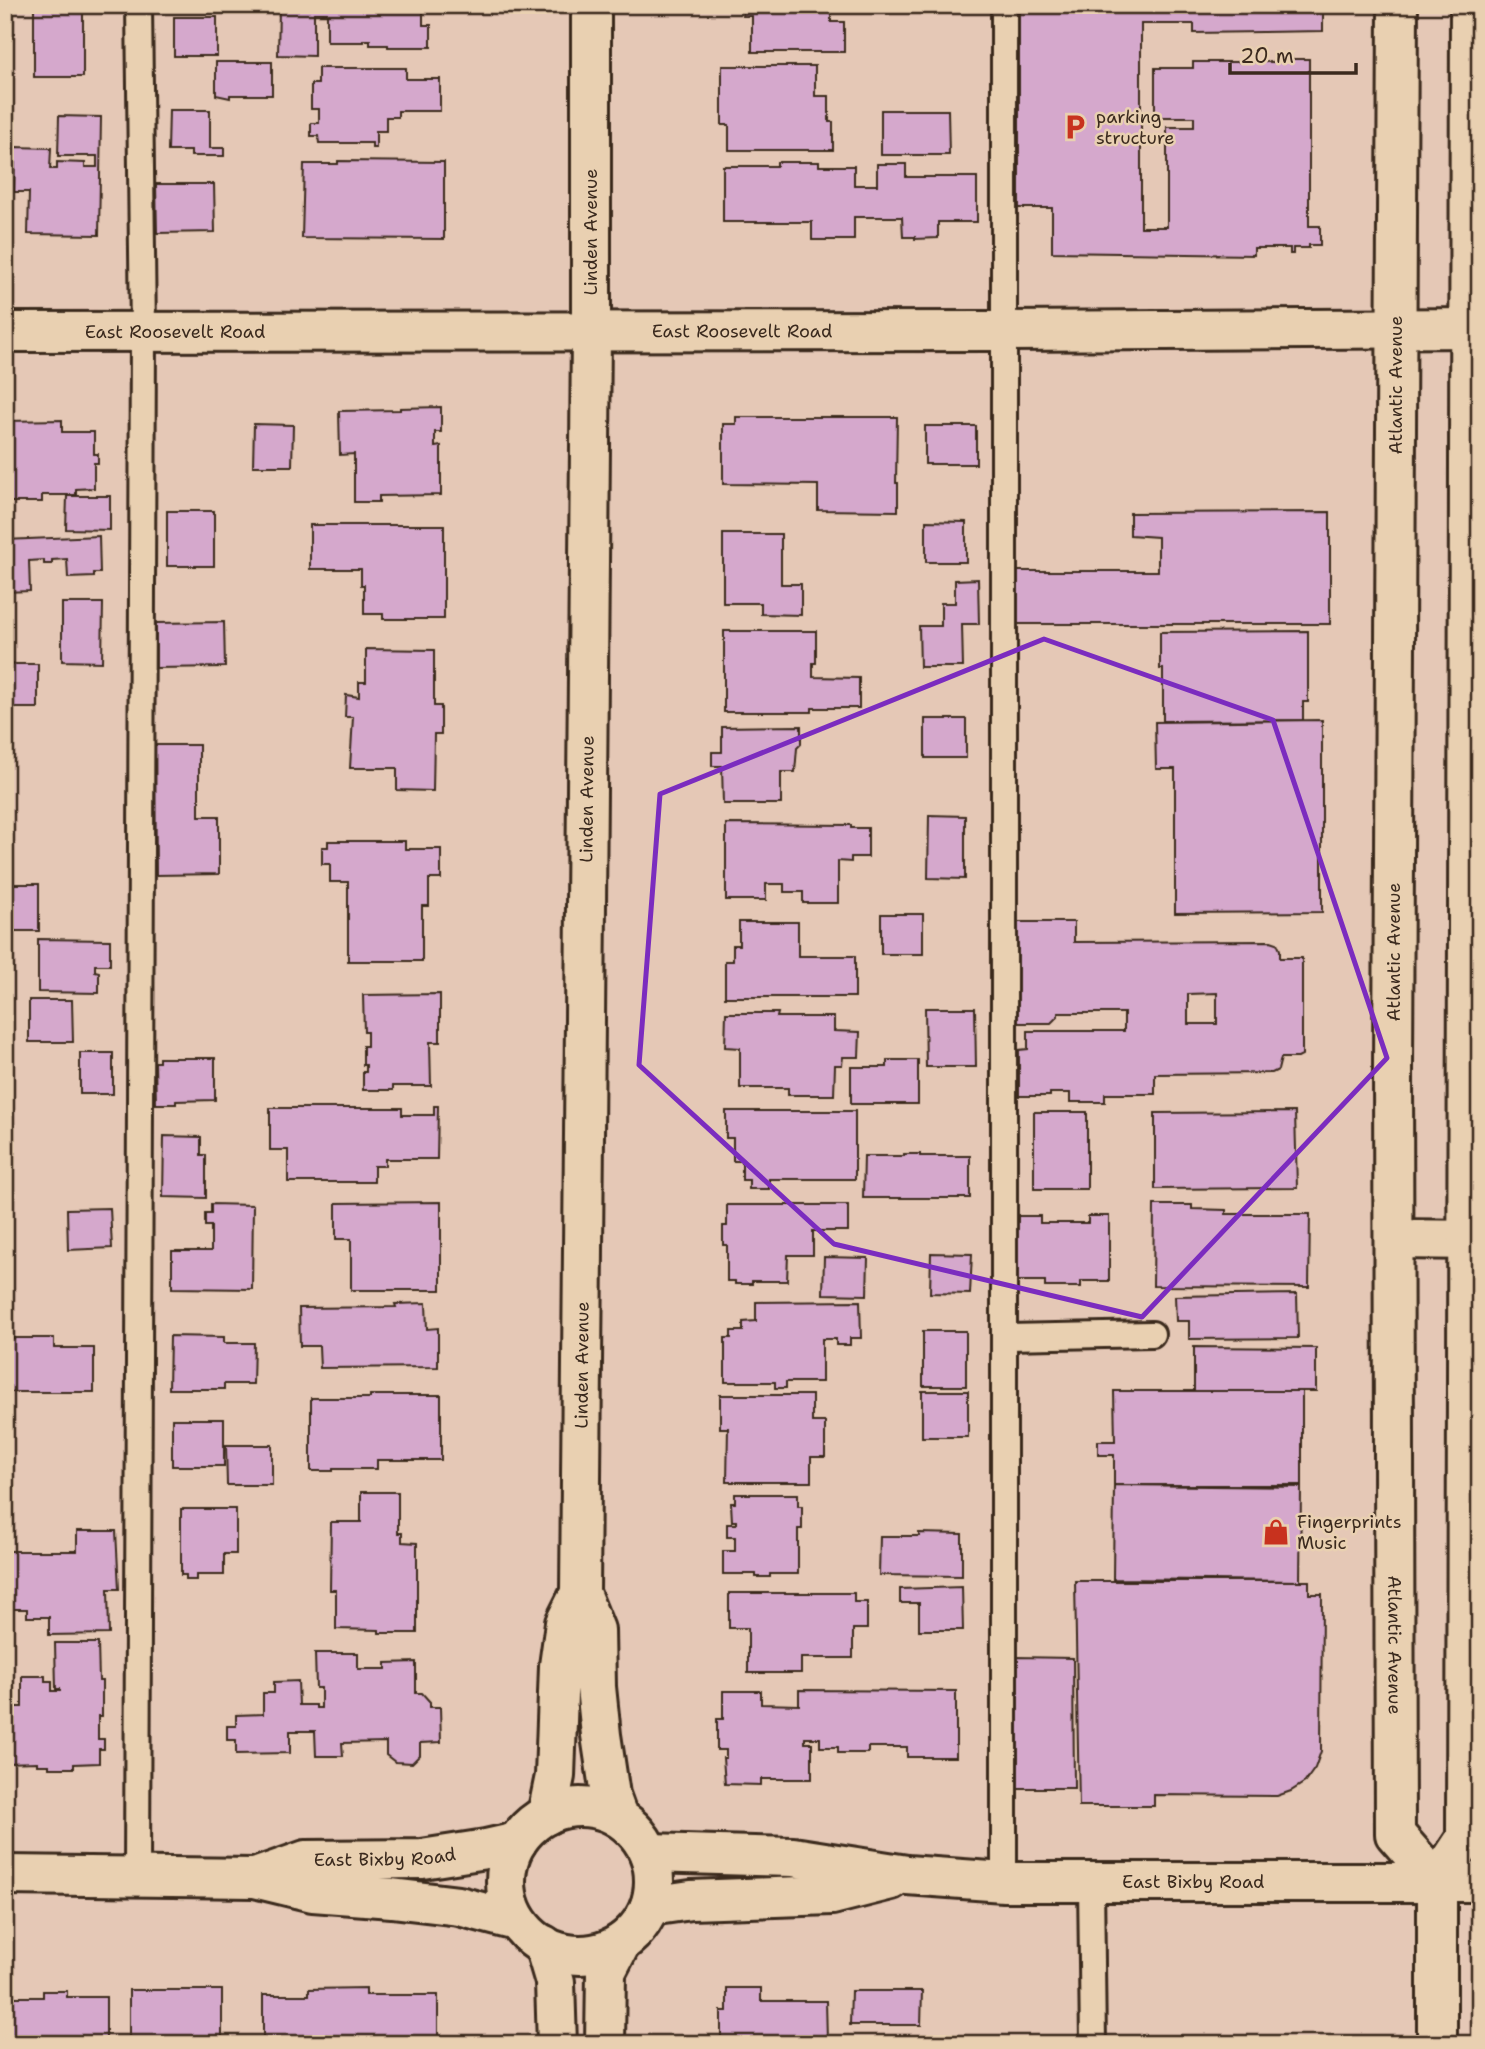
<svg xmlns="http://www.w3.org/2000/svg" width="1485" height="2049" font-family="'Shantell Sans',sans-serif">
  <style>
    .building { fill: #d5a8cc; stroke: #3b2a1e; stroke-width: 2; fill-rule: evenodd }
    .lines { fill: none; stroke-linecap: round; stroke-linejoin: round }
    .lane-casing { stroke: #3b2a1e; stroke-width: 30 }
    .street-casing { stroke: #3b2a1e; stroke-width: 44 }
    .secondary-casing { stroke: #3b2a1e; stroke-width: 44 }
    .lane { stroke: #e9d0b1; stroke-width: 24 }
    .street { stroke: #e9d0b1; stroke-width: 38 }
    .secondary { stroke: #e9d0b1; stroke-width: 38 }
    .marked { fill: none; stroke: #7b2cbf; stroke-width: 5; stroke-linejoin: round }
    .labels { text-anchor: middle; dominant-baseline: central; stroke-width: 5; stroke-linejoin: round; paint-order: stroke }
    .poi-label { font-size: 18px; fill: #3b2a1e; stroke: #e9d0b1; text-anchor: start }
    .street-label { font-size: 18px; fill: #3b2a1e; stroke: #e9d0b1 }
  </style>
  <rect width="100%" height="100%" fill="#e5c8b6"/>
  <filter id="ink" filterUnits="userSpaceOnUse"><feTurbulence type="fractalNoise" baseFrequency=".0143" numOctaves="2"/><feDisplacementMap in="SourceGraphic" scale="14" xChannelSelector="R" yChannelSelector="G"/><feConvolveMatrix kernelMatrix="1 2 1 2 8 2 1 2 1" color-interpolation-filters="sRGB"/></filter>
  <g filter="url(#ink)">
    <g class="building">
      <polygon points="34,5 83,6 83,77 34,77"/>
      <polygon points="237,5 440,5 440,10 423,10 423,25 431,25 431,47 388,47 388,45 370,45 370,40 363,40 363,42 327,42 327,13 314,13 314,56 278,55 279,9 237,9"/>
      <polygon points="743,5 831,5 831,22 844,22 844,52 752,52 752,16 743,16"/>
      <polygon points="1019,5 1323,5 1323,31 1194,33 1194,24 1141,24 1141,227 1167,227 1167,127 1194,127 1194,117 1155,117 1155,68 1193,68 1193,62 1282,62 1282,59 1309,59 1309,226 1320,226 1320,245 1309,245 1309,248 1293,248 1293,254 1290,254 1290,248 1254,248 1254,255 1052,252 1052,208 1019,208"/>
      <rect x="174" y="17" width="43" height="39"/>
      <polygon points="216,62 272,62 272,95 230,95 230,98 216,95"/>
      <polygon points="722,66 815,66 815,96 829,96 829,122 833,122 833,150 729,150 729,125 722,125"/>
      <polygon points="318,68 406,68 406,79 440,79 440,111 398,111 398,117 386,117 386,131 376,131 376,148 372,148 372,143 319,143 318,136 311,136 311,123 319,123 319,109 311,109 311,84 318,84"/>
      <polygon points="169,110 210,110 210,148 224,148 224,156 191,156 191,151 168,151"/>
      <polygon points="881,110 948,110 949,155 881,155"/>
      <polygon points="59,116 101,117 99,235 28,234 29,192 14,192 15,147 51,148 50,169 57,169 57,162 85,163 85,167 97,167 97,156 58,156"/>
      <polygon points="338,161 444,162 444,239 302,238 304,164 338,164"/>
      <polygon points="777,162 819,162 819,166 854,166 854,185 877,185 877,164 906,164 906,177 977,177 977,222 938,222 938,238 915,239 915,237 903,237 902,217 854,217 854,240 812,240 812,222 723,222 723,166 777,166"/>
      <polygon points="156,184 214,184 215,232 157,233"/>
      <polygon points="441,407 441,432 435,432 435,447 441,446 441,495 379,496 379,502 354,502 354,454 340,455 339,411 400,410 400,408"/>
      <polygon points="736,417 897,417 896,483 898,483 898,511 818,510 818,485 723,484 723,424 736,424"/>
      <polygon points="62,420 62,432 94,432 94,454 98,454 98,463 94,463 94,488 76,489 76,495 42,495 42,502 6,502 6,479 10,479 9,442 6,442 6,421"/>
      <polygon points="254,424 293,425 292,466 253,466"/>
      <rect x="925" y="426" width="51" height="38"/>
      <polygon points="67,496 110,496 110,530 66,529"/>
      <rect x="167" y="511" width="47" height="55"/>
      <polygon points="1330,512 1330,624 1018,624 1018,571 1158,571 1158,537 1130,535 1130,513"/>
      <polygon points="926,521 966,522 966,562 926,562"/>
      <polygon points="310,525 444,525 444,619 383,619 383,614 364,614 364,585 361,585 361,569 310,569"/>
      <polygon points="723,534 781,534 781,584 801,584 801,615 761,614 761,603 723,603"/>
      <polygon points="99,536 100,573 94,573 94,577 68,578 67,559 52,560 52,564 44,564 44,560 29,561 30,591 5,592 5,540"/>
      <polygon points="978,579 979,624 962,624 963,667 920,667 919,626 941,626 941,603 955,603 955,580"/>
      <polygon points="62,603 103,603 102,662 62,661"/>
      <polygon points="224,622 225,667 156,668 156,623"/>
      <polygon points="724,631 816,631 816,663 813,663 813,677 859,678 859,708 812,708 812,712 724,712"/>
      <polygon points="1308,631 1308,702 1303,702 1303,720 1163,721 1163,669 1160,669 1160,632"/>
      <polygon points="366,649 434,650 434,706 441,706 441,734 434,734 433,791 397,790 397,768 350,768 353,717 345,717 346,695 359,697 359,682 366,682"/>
      <rect x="5" y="664" width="33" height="44"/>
      <rect x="925" y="719" width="41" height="39"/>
      <polygon points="1322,720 1322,912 1175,913 1175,769 1156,769 1155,722"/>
      <polygon points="801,726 801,744 797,748 795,772 781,772 781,804 723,804 722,766 712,766 712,752 722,752 722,727"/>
      <polygon points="155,745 199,745 199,816 219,816 219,874 156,875"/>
      <polygon points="929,815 965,816 965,879 928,878"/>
      <polygon points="726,824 851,825 851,828 868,828 868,857 851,857 851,862 838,861 838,903 803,903 803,892 784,892 784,884 766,884 766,900 726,900"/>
      <polygon points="328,841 405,841 405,849 441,849 441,879 429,879 429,906 422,906 422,961 348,961 348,882 330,882 330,864 322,864 322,847 328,847"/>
      <rect x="5" y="884" width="34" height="47"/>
      <rect x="881" y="914" width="42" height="40"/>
      <polygon points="739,922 798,922 798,956 855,956 855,997 725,997 725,961 733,961 733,945 739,945"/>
      <path d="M1018,922H1074V942L1271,941L1277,943L1280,950V958H1302V1056L1298,1058H1281L1278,1070L1272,1073L1155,1074V1094H1105V1102H1070V1093H1050V1096H1019V1050L1028,1049V1031H1124V1013H1058V1016L1051,1023H1018ZM1217,993V1024H1188V994Z"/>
      <polygon points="38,939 110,940 110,965 95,965 95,971 99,972 99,993 38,992"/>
      <polygon points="440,994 440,1042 430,1042 431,1086 393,1086 393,1090 363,1090 363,1072 366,1072 366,1065 363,1065 363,1046 367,1046 367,1032 364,1032 363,995"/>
      <polygon points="29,1000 72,1000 73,1042 29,1042"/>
      <polygon points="925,1008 975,1008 976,1067 926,1067"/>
      <polygon points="726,1013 778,1013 777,1017 834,1017 834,1031 860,1032 859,1057 843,1057 842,1065 835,1065 834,1095 788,1095 788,1088 740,1088 740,1048 725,1047"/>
      <rect x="80" y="1053" width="33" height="41"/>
      <polygon points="159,1058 215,1058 215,1100 176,1101 176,1104 156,1104 155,1062 159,1062"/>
      <polygon points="887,1060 918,1060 918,1104 851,1104 851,1067 887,1067"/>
      <polygon points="434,1106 438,1106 437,1159 385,1159 385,1166 374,1166 374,1182 288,1182 288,1150 270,1150 270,1108 402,1108 402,1115 434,1115"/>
      <polygon points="726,1111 855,1111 855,1179 769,1179 769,1189 749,1189 749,1180 742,1180 742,1161 733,1161 733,1138 726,1138"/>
      <rect x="1034" y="1112" width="53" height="77"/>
      <polygon points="1295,1112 1297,1188 1155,1189 1155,1113"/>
      <polygon points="164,1136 201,1137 201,1155 206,1155 206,1198 163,1197"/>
      <polygon points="904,1154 920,1154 920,1156 970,1156 970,1198 863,1198 864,1156 904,1156"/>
      <polygon points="441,1202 441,1290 351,1290 351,1239 336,1239 336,1203"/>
      <polygon points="211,1204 253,1205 252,1289 172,1288 172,1251 211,1251 211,1226 205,1226 205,1213 211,1213"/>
      <polygon points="727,1205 848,1205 848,1231 813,1231 813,1255 788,1255 787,1281 752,1281 752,1284 735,1284 735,1281 727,1281 727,1245 723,1245 723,1226 727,1226"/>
      <polygon points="1154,1205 1192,1205 1192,1209 1226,1210 1226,1214 1310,1214 1309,1287 1153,1286"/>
      <polygon points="110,1208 112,1248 68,1250 67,1209"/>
      <polygon points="1017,1216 1040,1216 1040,1223 1088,1223 1088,1216 1109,1216 1109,1281 1081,1281 1081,1287 1045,1287 1045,1281 1017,1281"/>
      <polygon points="931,1253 972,1254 970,1294 930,1293"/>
      <polygon points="824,1257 868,1258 867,1295 823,1294"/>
      <polygon points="1297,1294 1298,1338 1189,1339 1189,1321 1176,1321 1175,1296"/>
      <polygon points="860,1301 861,1338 850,1338 850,1345 836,1345 836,1339 822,1339 822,1382 786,1382 786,1388 775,1388 775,1382 725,1382 725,1338 731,1338 731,1331 743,1331 743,1322 756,1321 756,1302"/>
      <polygon points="426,1303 427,1329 438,1328 438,1367 320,1368 319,1346 300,1346 299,1308 396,1307 395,1304"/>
      <rect x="923" y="1331" width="43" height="55"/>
      <polygon points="170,1336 224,1337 224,1343 254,1343 253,1384 224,1384 224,1389 169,1389"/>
      <polygon points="5,1338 54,1338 54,1348 94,1348 94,1392 5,1392"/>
      <polygon points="1194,1347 1316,1348 1316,1391 1194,1391"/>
      <rect x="922" y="1391" width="46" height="46"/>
      <polygon points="1114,1391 1302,1391 1302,1485 1114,1485 1114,1455 1098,1455 1098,1441 1115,1441"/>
      <polygon points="370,1395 441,1395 441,1460 377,1460 377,1469 333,1469 333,1471 311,1471 311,1398 370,1398"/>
      <polygon points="720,1395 812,1395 812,1422 825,1422 825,1457 811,1457 811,1482 727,1482 728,1428 720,1428"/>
      <rect x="172" y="1419" width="52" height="47"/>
      <polygon points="226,1445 272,1445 272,1485 227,1485"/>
      <polygon points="1114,1485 1301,1487 1300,1581 1113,1579"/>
      <polygon points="361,1492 398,1492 398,1533 402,1533 402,1542 417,1543 417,1633 379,1633 379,1630 336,1629 336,1590 330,1590 331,1522 361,1522"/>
      <polygon points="735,1494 798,1494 798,1506 802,1506 802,1529 798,1529 798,1574 770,1574 770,1577 756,1577 756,1574 723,1574 723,1551 735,1551 735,1537 727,1537 727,1524 736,1524 736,1521 732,1521 731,1503 735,1503"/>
      <polygon points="181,1509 236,1509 236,1554 224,1554 224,1575 196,1575 196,1580 186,1580 186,1575 181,1575"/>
      <polygon points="77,1531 116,1531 119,1589 108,1589 109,1634 49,1635 49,1617 27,1617 27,1609 5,1609 5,1551 77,1551"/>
      <polygon points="919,1533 962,1534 962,1576 879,1575 880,1536 919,1536"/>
      <polygon points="1075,1581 1309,1581 1309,1594 1322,1594 1321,1751 1315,1768 1305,1782 1291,1791 1277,1796 1154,1795 1154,1806 1079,1806"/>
      <polygon points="962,1587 963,1630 919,1630 919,1603 900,1603 900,1589"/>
      <polygon points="729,1593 854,1593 854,1602 867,1602 867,1629 853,1629 853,1658 801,1658 801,1673 748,1673 748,1628 729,1628"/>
      <polygon points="55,1643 98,1643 99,1681 102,1681 102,1716 98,1716 98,1739 104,1739 104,1749 99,1749 99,1763 74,1764 74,1768 49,1768 49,1765 37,1765 37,1762 5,1763 5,1707 22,1707 22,1676 45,1676 45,1681 52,1681 52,1691 60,1691 60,1689 56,1689"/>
      <polygon points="315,1653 358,1653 358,1669 386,1669 386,1663 416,1662 416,1693 422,1693 430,1702 430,1707 440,1707 441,1742 420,1743 420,1755 412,1763 395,1762 386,1755 386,1742 342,1743 343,1756 316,1756 315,1731 290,1731 290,1753 236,1754 236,1740 227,1740 227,1726 236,1726 236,1715 263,1714 263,1693 274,1693 274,1682 298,1681 299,1705 316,1705 316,1708 321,1708 321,1688 316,1688"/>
      <polygon points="1015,1657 1073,1658 1074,1788 1016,1788"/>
      <polygon points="799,1690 956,1691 956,1757 907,1757 907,1747 868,1747 868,1753 838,1753 838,1747 820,1747 820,1738 805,1738 805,1743 812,1743 812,1779 761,1779 761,1785 725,1784 723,1758 726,1758 726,1750 717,1750 717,1719 723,1719 723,1691 761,1691 761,1704 799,1705"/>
      <polygon points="5,1987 14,1987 14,1997 43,1997 43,1991 67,1991 67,1997 106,1997 106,2042 5,2044"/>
      <polygon points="366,1988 366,1995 438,1995 438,2044 263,2043 263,1995 309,1995 309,1989"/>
      <polygon points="727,1988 761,1988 761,2001 826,2001 827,2040 837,2040 837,2044 721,2044 721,2011 727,2011"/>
      <rect x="129" y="1990" width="93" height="54"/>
      <polygon points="851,1991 922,1991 921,2025 850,2025"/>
    </g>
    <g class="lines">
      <g class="lane-casing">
        <g id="lane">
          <polyline points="1004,5 1004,1882"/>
          <polyline points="1005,1337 1152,1334"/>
          <polyline points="137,1875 143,332 139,5"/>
          <polyline points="1091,1882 1093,2044"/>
        </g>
      </g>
      <g class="street-casing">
        <g id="street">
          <path id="s1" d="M5,332L1004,331L1480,328"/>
          <polyline points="1394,1239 1480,1240"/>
          <path id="s2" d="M580,1593L591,332V5"/>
          <polyline points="547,1815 555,1776 559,1666 565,1623 580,1593 595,1630 596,1687 601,1735 610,1795 618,1817"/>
          <polyline points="544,1945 555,1982 557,2044"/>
          <polyline points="605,2044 606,1972 621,1943"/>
        </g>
      </g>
      <g class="secondary-casing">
        <g id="secondary">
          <path id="s3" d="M1398,5L1393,1069L1395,1834L1437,1882"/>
          <circle cx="580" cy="1881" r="74"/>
          <path id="s4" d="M649,1853L793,1857L907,1875L1004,1882H1480"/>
          <polyline points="5,1875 255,1878 313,1892 392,1898 459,1906 516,1921"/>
          <path id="s5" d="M255,1878L306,1860L422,1859L486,1849L517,1842"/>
          <polyline points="650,1906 691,1900 832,1895 891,1880"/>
          <polyline points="1437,2044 1437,1882 1466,1838 1470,5"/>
        </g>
      </g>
      <use href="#lane" class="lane"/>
      <use href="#street" class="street"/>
      <use href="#secondary" class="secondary"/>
    </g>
  </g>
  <path class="marked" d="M1044,639L1273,720L1387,1058L1142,1317L834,1244L639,1065L660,794Z"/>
  <defs>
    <g id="parking-bare" transform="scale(2.1)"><path d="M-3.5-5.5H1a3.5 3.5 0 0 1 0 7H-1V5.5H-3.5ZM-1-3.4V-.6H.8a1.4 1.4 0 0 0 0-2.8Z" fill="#c8321e" stroke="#e9d0b1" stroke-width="2.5" paint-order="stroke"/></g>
    <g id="shop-bare" transform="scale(2.1)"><path d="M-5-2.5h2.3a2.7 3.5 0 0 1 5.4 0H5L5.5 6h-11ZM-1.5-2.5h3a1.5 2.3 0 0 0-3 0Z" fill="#c8321e" stroke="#e9d0b1" stroke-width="2.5" paint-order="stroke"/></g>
  </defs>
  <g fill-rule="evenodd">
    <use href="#parking-bare" x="1075" y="127"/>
    <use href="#shop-bare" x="1276" y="1532"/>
  </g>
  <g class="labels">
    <g class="poi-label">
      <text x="1096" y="117">parking<tspan x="1096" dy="21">structure</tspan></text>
      <text x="1297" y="1522">Fingerprints<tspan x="1297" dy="21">Music</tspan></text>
    </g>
    <g class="street-label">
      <text transform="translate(591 232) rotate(-90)">Linden Avenue</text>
      <text stroke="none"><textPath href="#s1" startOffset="737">East Roosevelt Road</textPath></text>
      <text stroke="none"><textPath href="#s1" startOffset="170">East Roosevelt Road</textPath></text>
      <text transform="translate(1396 385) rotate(-90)">Atlantic Avenue</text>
      <text stroke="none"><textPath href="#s2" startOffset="794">Linden Avenue</textPath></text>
      <text transform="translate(1394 952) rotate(-90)">Atlantic Avenue</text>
      <text stroke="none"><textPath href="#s2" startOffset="228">Linden Avenue</textPath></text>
      <text stroke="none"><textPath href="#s3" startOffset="1640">Atlantic Avenue</textPath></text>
      <text stroke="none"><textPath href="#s5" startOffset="133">East Bixby Road</textPath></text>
      <text stroke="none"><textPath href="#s4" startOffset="546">East Bixby Road</textPath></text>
    </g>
  </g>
  <rect width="1485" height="2049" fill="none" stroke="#e9d0b1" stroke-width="28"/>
  <rect x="14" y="14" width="1457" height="2021" fill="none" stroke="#3b2a1e" stroke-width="2.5" filter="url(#ink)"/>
  <path d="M1230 63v10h126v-10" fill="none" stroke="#3b2a1e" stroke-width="3.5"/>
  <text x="1240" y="63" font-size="21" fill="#3b2a1e" stroke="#e9d0b1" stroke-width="5" paint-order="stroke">20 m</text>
</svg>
